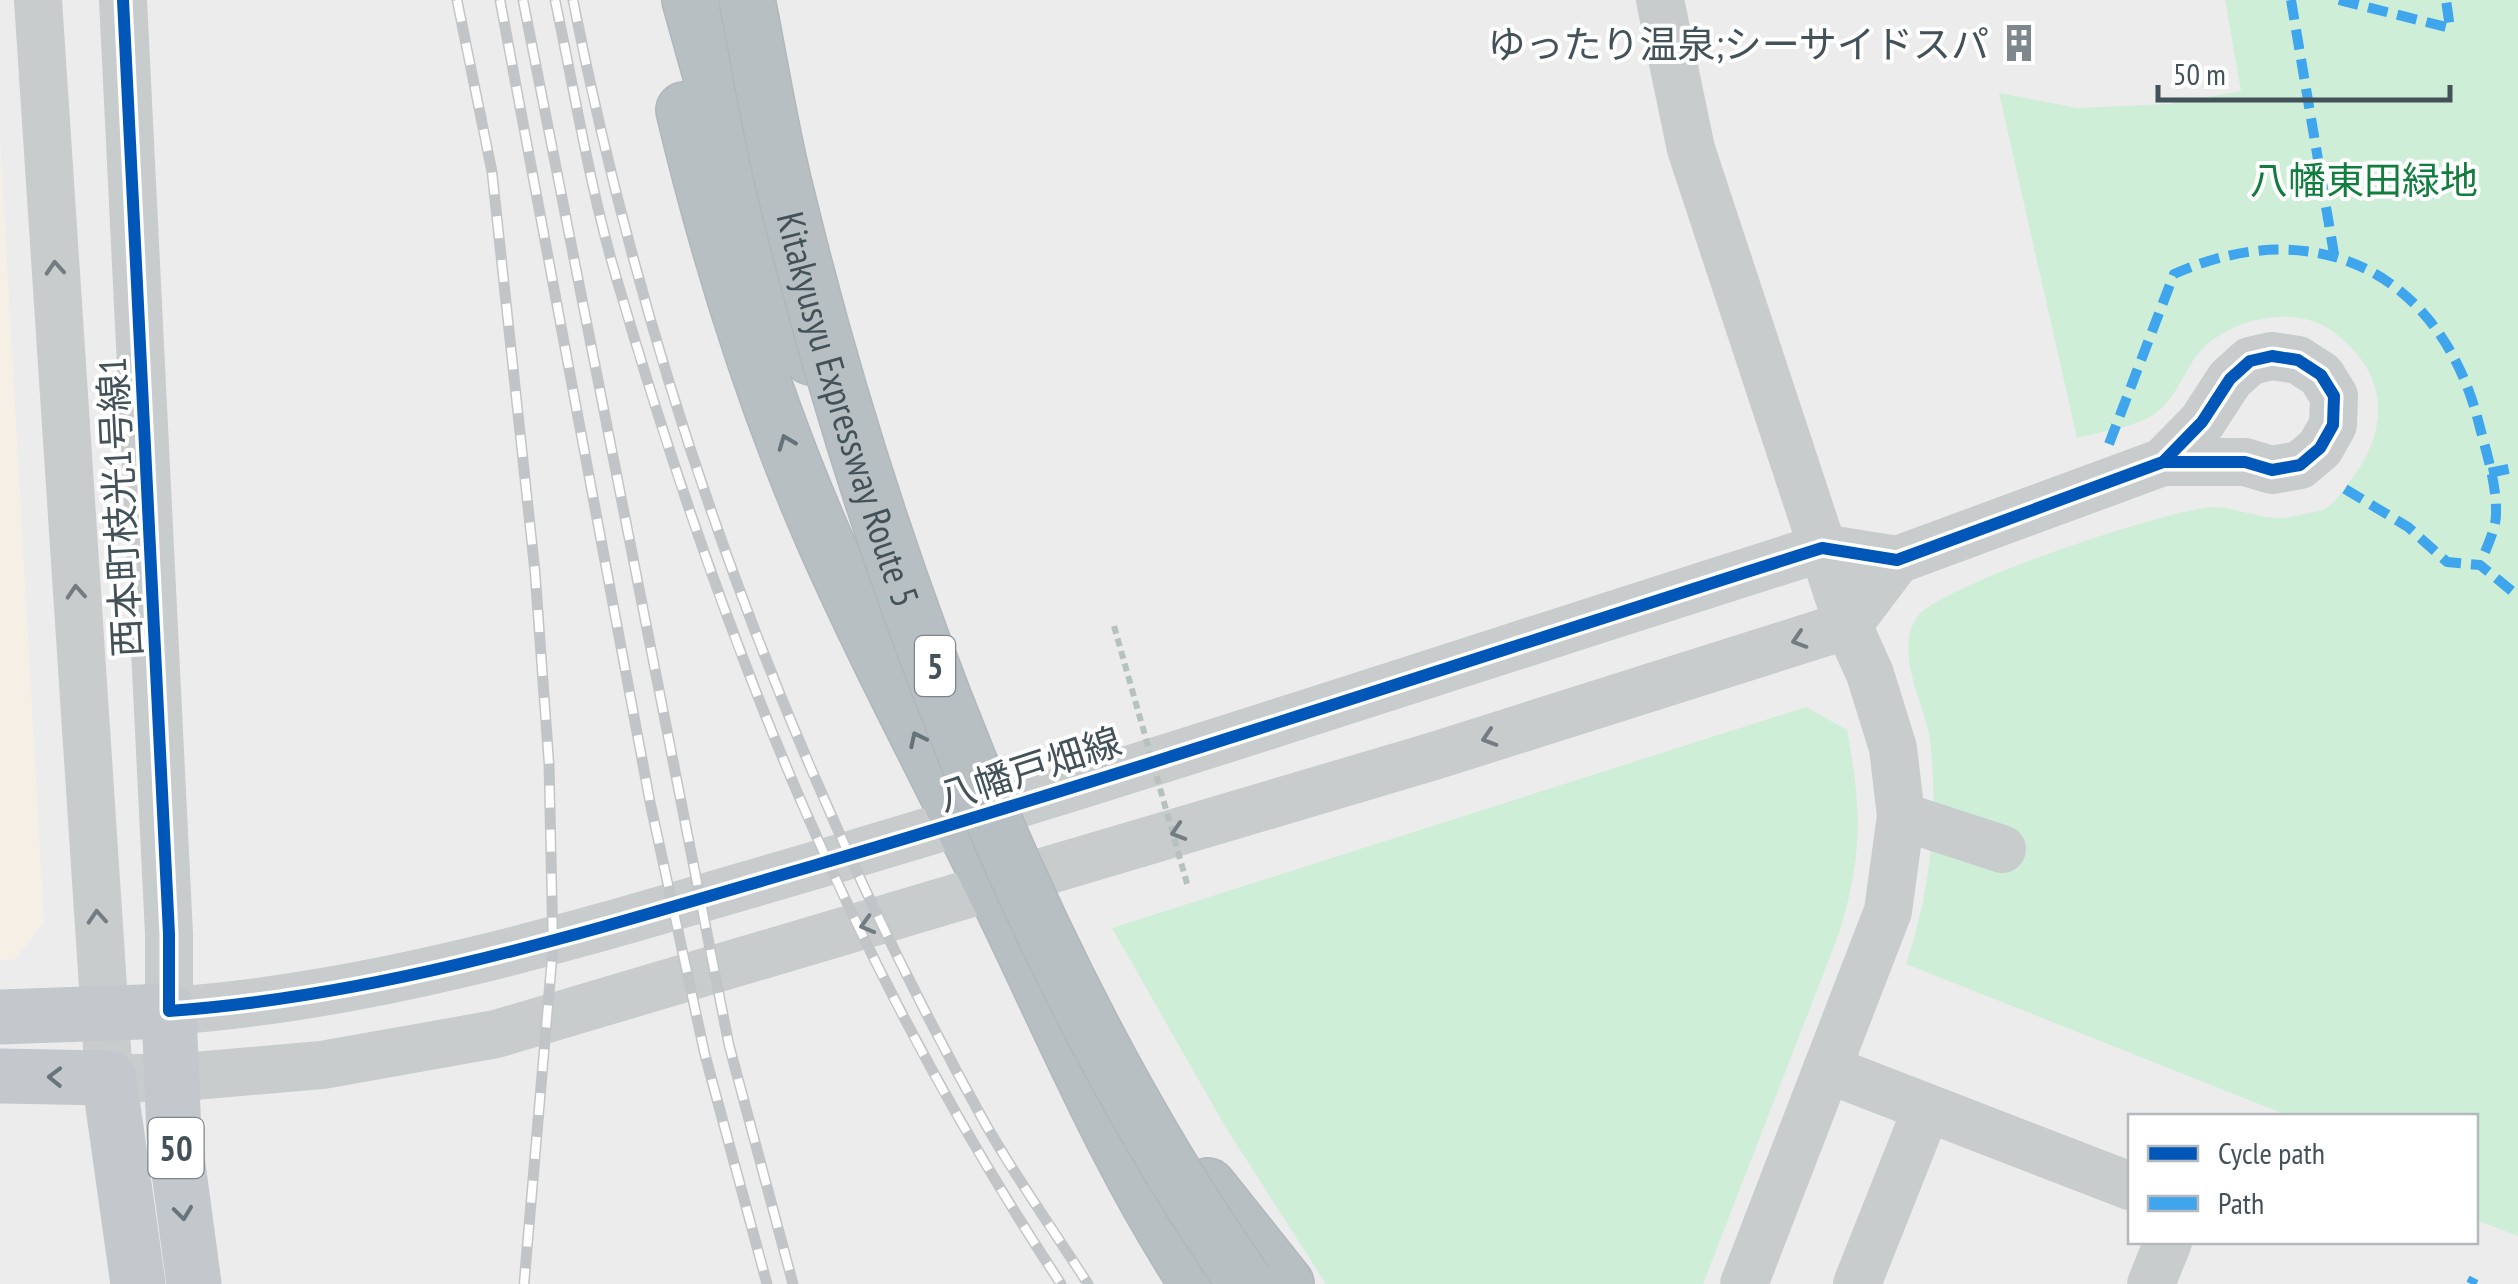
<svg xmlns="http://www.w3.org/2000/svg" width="2518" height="1284" font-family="'PT Sans Narrow','Noto Sans JP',sans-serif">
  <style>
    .commercial { fill: #f5efe6 }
    .green { fill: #ceeed8 }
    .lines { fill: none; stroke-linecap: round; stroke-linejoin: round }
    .highway-casing { stroke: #b0b7bd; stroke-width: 58 }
    .minor { stroke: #c8cccd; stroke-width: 48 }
    .major { stroke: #c3c8cc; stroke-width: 55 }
    .highway { stroke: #b8bfc3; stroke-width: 55 }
    .rail-casing { stroke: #c2c5c7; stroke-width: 11 }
    .rail { stroke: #fff; stroke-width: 8; stroke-dasharray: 22; stroke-linecap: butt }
    .highway-bridge-casing { stroke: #b0b7bd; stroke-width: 58; stroke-linecap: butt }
    .path-bridge { stroke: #b5c2bd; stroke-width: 6; stroke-dasharray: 8 5; stroke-linecap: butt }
    .highway-bridge { stroke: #b8bfc3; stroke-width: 55 }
    .quiet { stroke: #3fa5ed; stroke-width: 10; stroke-dasharray: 20 10; stroke-linecap: butt }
    .cycleway-casing { stroke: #fff; stroke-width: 19 }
    .cycleway { stroke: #0057b8; stroke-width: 12 }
    .oneway { stroke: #727c82 }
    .oneway2 { stroke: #667279 }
    .oneway3 { stroke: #69757c }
    .labels { text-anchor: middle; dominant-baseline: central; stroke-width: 8; stroke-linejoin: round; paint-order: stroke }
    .shield { fill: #fff; stroke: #7b858b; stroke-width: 2.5 }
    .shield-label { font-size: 35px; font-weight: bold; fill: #435159 }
    .poi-label { font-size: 38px; fill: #435159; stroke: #fff; text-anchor: end }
    .park-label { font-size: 38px; fill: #117d3e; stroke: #fff }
    .street-label { font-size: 38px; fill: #435159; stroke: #fff }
  </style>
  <rect width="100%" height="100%" fill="#edecec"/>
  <polygon class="commercial" points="0,137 44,923 14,960 0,959"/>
  <g class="green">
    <path d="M2225,0H2518V1236L2476,1220V1116H2289L1906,964C1930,893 1939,816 1930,740C1925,704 1892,650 1918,616C1941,585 2173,507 2215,507C2237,508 2260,519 2282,518C2294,517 2307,513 2319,511C2332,508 2338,496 2346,486C2391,432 2391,374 2332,331C2293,302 2221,320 2195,358C2182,376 2175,399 2156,413C2137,427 2099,432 2077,438L1999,93L2077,108L2169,104L2241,91Z"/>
    <path d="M1806,707L1847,730C1862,810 1863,857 1838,936L1703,1284H1326L1226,1128L1112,928Z"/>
  </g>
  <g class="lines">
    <g class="highway-casing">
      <g id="highway">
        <polyline points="690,0 735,161 811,357"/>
        <path d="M684,110C719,257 764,402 825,541C878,661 940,776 997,894C1061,1025 1118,1163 1198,1284"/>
        <polyline points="1208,1186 1286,1284"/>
      </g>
    </g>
    <g class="minor">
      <polyline points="38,0 109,1078 171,1078 322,1065 496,1034 1434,756 1848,625 1897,560"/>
      <path d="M123,0L169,934V1011C392,995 602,927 816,865C1153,766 1487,654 1822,548L1897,560L2163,462H2245L2272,470L2300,465L2320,448L2333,425L2334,396L2321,375L2298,360L2272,356L2250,361L2230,379L2202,422L2163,462"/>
      <polyline points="1660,0 1691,149 1848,625 1870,674 1893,748 1901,816 1888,911 1744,1284"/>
      <polyline points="1901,816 2002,849"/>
      <polyline points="1827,1069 2130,1186"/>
      <polyline points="1857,1284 1927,1108"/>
      <polyline points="2151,1284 2168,1242"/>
    </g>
    <g class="major">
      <polyline points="0,1017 169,1011 174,1135 194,1284"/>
      <polyline points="0,1076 109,1078 138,1284"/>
    </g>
    <use href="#highway" class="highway"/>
    <g class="rail-casing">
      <g id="rail">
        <polyline points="457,0 492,172 535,572 549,764 553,947 524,1284"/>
        <polyline points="500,0 650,802 705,1055 767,1284"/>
        <polyline points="523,0 729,1045 793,1284"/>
        <path d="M555,0C575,93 590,189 617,280C723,643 852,968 1061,1284"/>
        <path d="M573,0C650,392 791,775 986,1125C1017,1179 1054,1231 1088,1284"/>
      </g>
    </g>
    <use href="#rail" class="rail"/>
    <g class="highway-bridge-casing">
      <g id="highway-bridge">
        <path id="s1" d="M747,0C760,64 770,130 786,193C875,560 1029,973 1246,1284"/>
      </g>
    </g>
    <polyline class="path-bridge" points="1114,626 1188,887"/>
    <use href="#highway-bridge" class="highway-bridge"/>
    <g class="quiet">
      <polyline points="2291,0 2334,254"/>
      <polyline points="2339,0 2450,28 2446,0"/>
      <path d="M2109,444L2174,274C2316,211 2441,273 2479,424C2486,451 2497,485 2496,514C2496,530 2485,550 2480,565"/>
      <polyline points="2489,473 2518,467"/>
      <polyline points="2345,489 2408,527 2447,562 2480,565 2518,596"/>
      <polyline points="2471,1284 2474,1278"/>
    </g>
    <g class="cycleway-casing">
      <path id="cycleway" d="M123,0L169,934V1011C392,995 602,927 816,865C1153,766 1487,654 1822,548L1897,560L2163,462H2245L2272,470L2300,465L2320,448L2333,425L2334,396L2321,375L2298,360L2272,356L2250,361L2230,379L2202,422L2163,462"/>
    </g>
    <use href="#cycleway" class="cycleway"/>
  </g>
  <defs><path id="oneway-chevron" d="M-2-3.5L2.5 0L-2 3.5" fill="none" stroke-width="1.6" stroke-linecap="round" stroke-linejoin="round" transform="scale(2.5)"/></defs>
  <g class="oneway">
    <use href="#oneway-chevron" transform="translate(55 268) rotate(-94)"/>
    <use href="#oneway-chevron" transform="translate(76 592) rotate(-94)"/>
    <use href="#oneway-chevron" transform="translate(1799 640) rotate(162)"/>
    <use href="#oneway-chevron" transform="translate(1489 738) rotate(162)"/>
    <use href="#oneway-chevron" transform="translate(1178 832) rotate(163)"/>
    <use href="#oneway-chevron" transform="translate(97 917) rotate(-94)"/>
    <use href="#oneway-chevron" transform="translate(867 925) rotate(164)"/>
  </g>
  <g class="oneway2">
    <use href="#oneway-chevron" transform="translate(786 442) rotate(-111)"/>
    <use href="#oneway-chevron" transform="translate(917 739) rotate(-116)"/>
  </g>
  <g class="oneway3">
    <use href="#oneway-chevron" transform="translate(55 1077) rotate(-179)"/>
    <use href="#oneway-chevron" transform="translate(183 1213) rotate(83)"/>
  </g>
  <defs>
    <g id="building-bare" transform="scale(3)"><path d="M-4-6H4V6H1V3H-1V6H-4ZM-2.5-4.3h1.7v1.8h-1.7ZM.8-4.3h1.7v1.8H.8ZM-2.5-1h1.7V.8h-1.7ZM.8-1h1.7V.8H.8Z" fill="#7e878c" stroke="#fff" stroke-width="2.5" paint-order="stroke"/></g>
  </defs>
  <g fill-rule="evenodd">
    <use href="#building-bare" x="2019" y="43"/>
  </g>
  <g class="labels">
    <g class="shield">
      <rect x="915" y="636" width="40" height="60" rx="8"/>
      <rect x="148.5" y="1118" width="55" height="60" rx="8"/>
    </g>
    <g class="shield-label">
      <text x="935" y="666">5</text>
      <text x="176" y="1148">50</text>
    </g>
    <g class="poi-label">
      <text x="1989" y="43">ゆったり温泉;シーサイドスパ</text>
    </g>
    <g class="park-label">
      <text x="2364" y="179">八幡東田緑地</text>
    </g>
    <g class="street-label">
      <text stroke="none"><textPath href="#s1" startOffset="422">Kitakyusyu Expressway Route 5</textPath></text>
      <text transform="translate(119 507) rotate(-93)">西本町枝光1号線1</text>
      <text transform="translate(1029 768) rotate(-18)">八幡戸畑線</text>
    </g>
  </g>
  <rect x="2128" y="1114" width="350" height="130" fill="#ffffff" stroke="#b4b9bd" stroke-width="2.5"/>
  <rect x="2148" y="1146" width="50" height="15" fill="#0057b8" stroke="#b4b9bd" stroke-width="2.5"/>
  <text x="2218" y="1164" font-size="30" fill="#435159">Cycle path</text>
  <rect x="2148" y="1196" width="50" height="15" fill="#3fa5ed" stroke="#b4b9bd" stroke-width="2.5"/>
  <text x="2218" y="1214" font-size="30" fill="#435159">Path</text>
  <path d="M2158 85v15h292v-15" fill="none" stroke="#435159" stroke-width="5"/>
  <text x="2173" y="85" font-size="30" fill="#435159" stroke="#ffffff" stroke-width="8" paint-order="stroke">50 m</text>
</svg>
